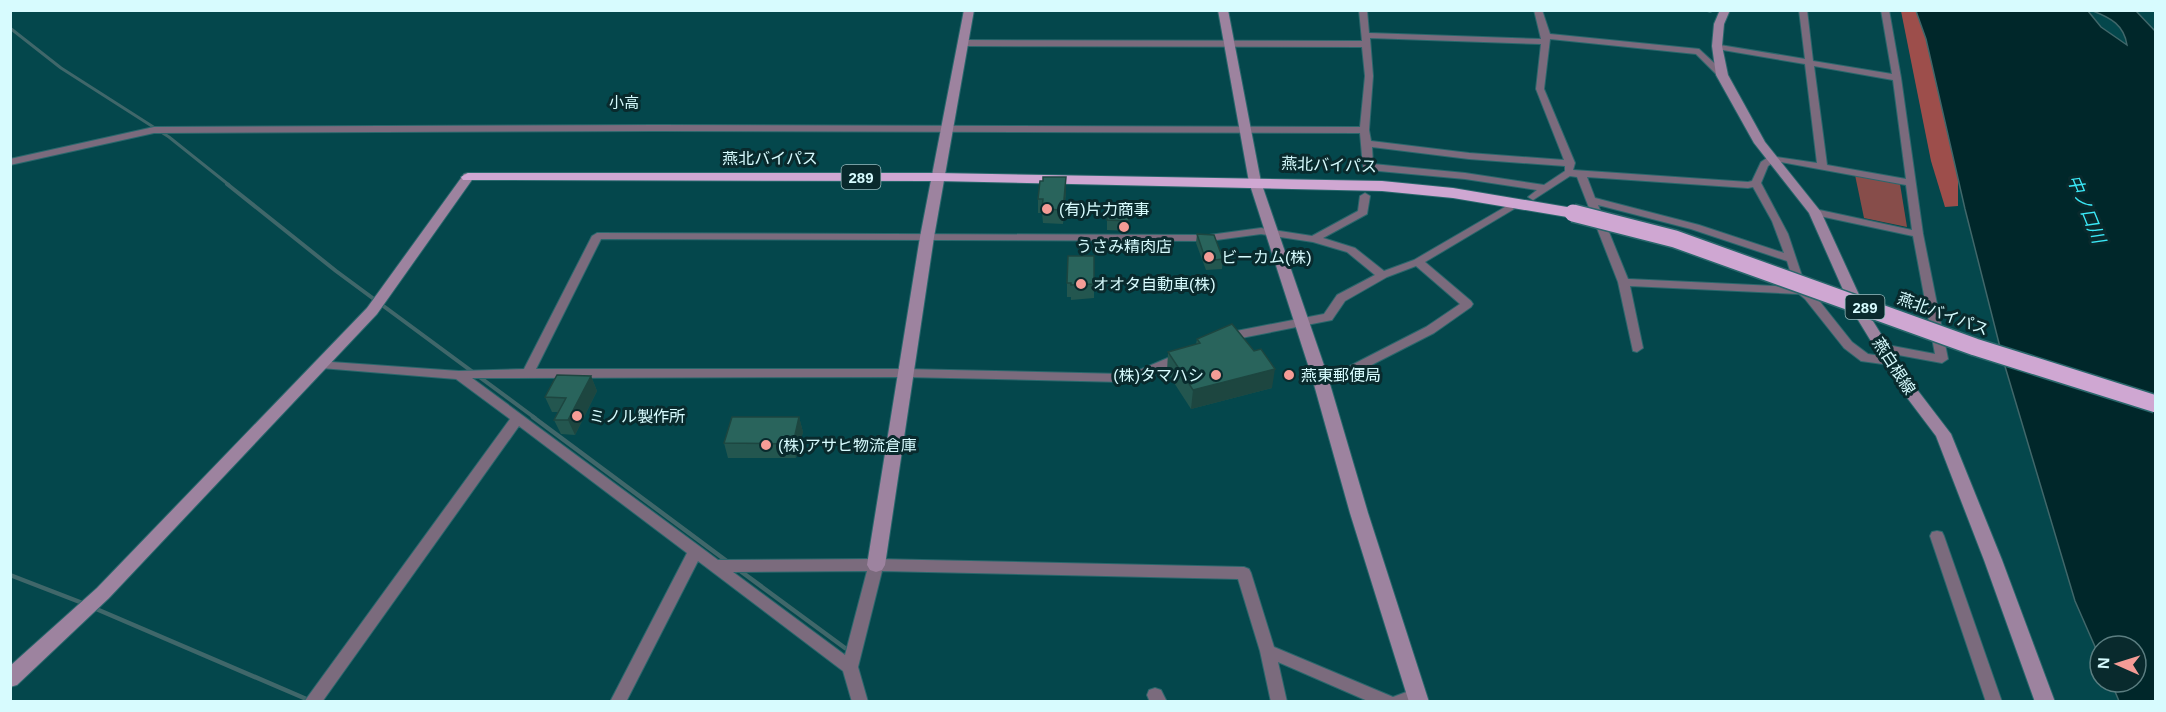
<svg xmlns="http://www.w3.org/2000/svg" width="2166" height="712" font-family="Arial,'Noto Sans JP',sans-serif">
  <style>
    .green { fill: #874d4a }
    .forest { fill: #9d4e4b }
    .water { fill: #00272a; stroke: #40676a; stroke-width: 1.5 }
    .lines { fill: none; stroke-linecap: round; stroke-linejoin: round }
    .stream-far2 { stroke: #40676a; stroke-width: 3 }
    .stream-far1 { stroke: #40676a; stroke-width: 4 }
    .stream { stroke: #40676a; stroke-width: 4.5 }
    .street-casing { stroke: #2a676c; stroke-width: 2 }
    .secondary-casing { stroke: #2a676c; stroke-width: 2 }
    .highway-casing { stroke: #2a676c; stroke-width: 2 }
    .street { fill: #7b6b7d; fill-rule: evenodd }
    .secondary { fill: #9d839f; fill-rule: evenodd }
    .highway { fill: #cfa7d2; fill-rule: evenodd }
    .highway-bridge-casing { stroke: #2a676c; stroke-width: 20; stroke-linecap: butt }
    .highway-bridge { stroke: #cfa7d2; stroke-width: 17 }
    .wall { fill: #23564f }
    .shaded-wall { fill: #1d4640 }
    .building { fill: #29645c; stroke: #1d4640; stroke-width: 1.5 }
    .poi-dot { fill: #f59c96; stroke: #092a2d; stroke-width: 2 }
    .labels { text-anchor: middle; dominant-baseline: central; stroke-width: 6; stroke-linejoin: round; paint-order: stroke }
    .far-neighbourhood-label { font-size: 15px; fill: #d7fbfe; stroke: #092a2d }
    .shield { fill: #092a2d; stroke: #99bcbf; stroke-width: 1.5 }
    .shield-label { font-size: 15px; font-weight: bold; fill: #d7fbfe }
    .street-label { font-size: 16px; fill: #d7fbfe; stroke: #092a2d }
    .poi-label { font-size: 16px; fill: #d7fbfe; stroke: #092a2d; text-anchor: start }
    .water-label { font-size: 18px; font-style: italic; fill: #3be9f7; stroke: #092a2d }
  </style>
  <rect width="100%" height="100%" fill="#04474c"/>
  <polygon class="green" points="1855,175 1900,184 1907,227 1864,218"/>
  <polygon class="forest" points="1901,11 1924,11 1958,157 1958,206 1945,207 1931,161"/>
  <path class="water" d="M1916,11H2088L2101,27L2127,45C2124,25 2111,18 2093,11H2136L2155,31V701H2119L2111,682H2136V646H2100V658L2075,601L2004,363L1965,209L1926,39Z"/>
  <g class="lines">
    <polyline class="stream-far2" points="10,28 61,68 169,137 229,185"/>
    <polyline class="stream-far1" points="227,184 336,271 535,418"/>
    <g class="stream">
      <polyline points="533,417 728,562"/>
      <polyline points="739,570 845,648"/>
      <polyline points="10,575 85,604"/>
      <polyline points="94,608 311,701"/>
    </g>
    <g class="street-casing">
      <g id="street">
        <path d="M1359,10H1367L1369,33L1541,39L1534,10H1542L1550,34L1699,49L1725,73V77H1719L1696,54L1550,39L1544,89L1575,163L1573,170L1748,182L1752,181L1761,162L1770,156L1817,163L1805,64L1717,49L1714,48V44L1805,59L1799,10H1807L1813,61L1892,74L1881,10H1889L1901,78L1923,234L1948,359L1942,363L1882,352L1876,348L1882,344L1935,354L1913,236L1815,215L1810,212L1815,209L1912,230L1906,185L1775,161L1768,166L1761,183L1788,234L1806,288L1813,293L1852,342L1868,354L1894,358L1896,361L1894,364L1890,365L1861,361L1844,348L1805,299L1799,294L1630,286L1643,348L1637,352L1633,351L1618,282L1577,177L1570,176L1533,200L1528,197L1537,190L1465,179L1368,170L1363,167L1360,133L656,131L154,133L10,165V159L154,127L656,125L1360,127L1365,76L1362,47L963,46L959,43L963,40L1362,41ZM1370,38L1541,44L1536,89L1564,160L1469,153L1371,141L1369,130L1373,76ZM1814,66L1893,80L1906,179L1827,165ZM1372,147L1469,159L1565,166V171L1544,185L1465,173L1373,164ZM1587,177L1748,188L1753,187L1772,221L1784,253L1699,225L1595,198ZM1598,205L1691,229L1787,261L1795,287L1628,279Z"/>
        <polygon points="1705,10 1714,10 1710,12"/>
        <path d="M1365,193L1370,196L1367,214L1323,238L1355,248L1384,271L1414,260L1505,207L1509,206L1514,209L1425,262L1471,301L1473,304L1471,307L1434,333L1348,377L1319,378L1313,374L1319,370H1342L1426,327L1460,304L1416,266L1387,277L1345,301L1332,320L1226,341L1222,340L1220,337L1222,334L1226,333L1324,314L1337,295L1375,275L1347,252L1313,242L1261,234L1209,241L601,239L536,369H905L1123,374L1137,371L1182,352L1188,356L1186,359L1144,377L1123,382L905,377L472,378L718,560L876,559L1244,567L1249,569L1251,573L1274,647L1393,697L1417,688L1423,690L1425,695L1423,700L1370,702L1278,662L1287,702H1271L1260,651L1238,579L882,571L858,667L868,702H852L843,671L698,561L626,702H610L687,553L519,426L322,702H304L510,419L456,379L321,368L317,367L315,364L317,361L459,371L524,369L592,236L597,233L1209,235L1261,228L1312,236L1358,211L1360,196ZM867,571L845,655L733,572Z"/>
        <polygon points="1937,531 1942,532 1944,536 2002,702 1986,702 1930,536 1932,532"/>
        <polygon points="1155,688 1161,690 1167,702 1150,702 1147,695 1149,690"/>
      </g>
    </g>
    <g class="secondary-casing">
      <g id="secondary">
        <polygon points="964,10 974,10 934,237 885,565 882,570 876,572 870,570 867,565 920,237"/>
        <polygon points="1218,10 1228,10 1261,182 1327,374 1368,513 1429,702 1409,702 1350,513 1311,374 1249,182"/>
        <polygon points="1720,10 1730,10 1724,24 1722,46 1728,75 1765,142 1821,212 1866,310 1909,379 1951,434 2002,560 2055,702 2035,702 1984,560 1936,436 1899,387 1852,310 1809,213 1754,143 1716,75 1712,46 1714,24"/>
        <polygon points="468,173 474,177 377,314 109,598 17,685 10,687 10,666 97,588 367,308 464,174"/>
      </g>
    </g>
    <g class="highway-casing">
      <polygon id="highway" points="468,173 938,173 1382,181 1453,188 1573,208 1581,213 1573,218 1453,198 1382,191 938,181 463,180 461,177"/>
    </g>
    <use href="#street" class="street"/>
    <use href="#secondary" class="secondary"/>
    <use href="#highway" class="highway"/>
    <g class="highway-bridge-casing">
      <polyline id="highway-bridge" points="1573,213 1675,239 1975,347 2156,404"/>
    </g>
    <use href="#highway-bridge" class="highway-bridge"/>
  </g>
  <g class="wall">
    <polygon points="1066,191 1063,224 1043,223 1042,213 1038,213 1038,199"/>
    <polygon points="1107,210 1129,221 1128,231 1107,230"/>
    <polygon points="1197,234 1223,259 1222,269 1206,270 1196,243"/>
    <polygon points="1094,256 1094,298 1071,300 1071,297 1067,297 1067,283"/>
    <polygon points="1197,339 1272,388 1191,409 1167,372 1168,352 1196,344"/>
    <polygon points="591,376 597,391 575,435 561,434 554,420 558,412 552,412 545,397"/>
    <polygon points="799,417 803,432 796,458 728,458 724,443"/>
  </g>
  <g class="shaded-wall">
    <polygon points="1066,177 1066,191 1063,224 1063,210"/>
    <polygon points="1275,369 1272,388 1191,409 1193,390"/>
    <polygon points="591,376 597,391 575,435 568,420"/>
    <polygon points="799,417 803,432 796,458 793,444"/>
  </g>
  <g class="building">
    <polygon points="1043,177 1066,177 1063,210 1042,209 1043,199 1038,199 1040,181 1043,181"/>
    <polygon points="1107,210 1128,210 1129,221 1107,220"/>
    <polygon points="1197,234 1214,235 1223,259 1206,261"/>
    <polygon points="1068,256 1094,256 1094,284 1071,285 1071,283 1067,283"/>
    <polygon points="1232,324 1254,351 1261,349 1275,369 1193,390 1168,352 1200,343 1197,339"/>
    <polygon points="557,375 591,376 568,420 554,420 566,398 545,397"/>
    <polygon points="732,417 799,417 793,444 724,443"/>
  </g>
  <g class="poi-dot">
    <circle cx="1047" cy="209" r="6"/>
    <circle cx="1124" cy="227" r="6"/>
    <circle cx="1209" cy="257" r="6"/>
    <circle cx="1081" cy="284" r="6"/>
    <circle cx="1216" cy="375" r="6"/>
    <circle cx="1289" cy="375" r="6"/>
    <circle cx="577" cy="416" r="6"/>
    <circle cx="766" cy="445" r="6"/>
  </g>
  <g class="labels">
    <g class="far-neighbourhood-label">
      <text x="624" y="102">小高</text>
    </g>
    <g class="shield">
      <rect x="841.5" y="165" width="39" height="24" rx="4.5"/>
      <rect x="1845.5" y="295" width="39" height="24" rx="4.5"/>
    </g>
    <g class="shield-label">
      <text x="861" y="177">289</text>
      <text x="1865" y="307">289</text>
    </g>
    <g class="street-label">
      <text x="770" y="158">燕北バイパス</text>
      <text transform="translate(1329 165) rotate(2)">燕北バイパス</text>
      <text transform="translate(1943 314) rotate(20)">燕北バイパス</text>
      <text transform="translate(1894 366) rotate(57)">燕白根線</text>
    </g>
    <g class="poi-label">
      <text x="1059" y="209">(有)片力商事</text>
      <text x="1124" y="246" text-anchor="middle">うさみ精肉店</text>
      <text x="1221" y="257">ビーカム(株)</text>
      <text x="1093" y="284">オオタ自動車(株)</text>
      <text x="1204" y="375" text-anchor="end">(株)タマハシ</text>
      <text x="1301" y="375">燕東郵便局</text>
      <text x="589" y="416">ミノル製作所</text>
      <text x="778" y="445">(株)アサヒ物流倉庫</text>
    </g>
    <g class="water-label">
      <text transform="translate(2086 209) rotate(68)">中ノ口川</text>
    </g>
  </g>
  <rect width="2166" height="712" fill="none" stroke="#d7fbfe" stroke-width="24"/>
  <g transform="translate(2118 664) rotate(273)"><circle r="28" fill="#092a2d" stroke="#5b7e81" stroke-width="1.5"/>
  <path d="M0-4.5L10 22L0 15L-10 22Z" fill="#f59c96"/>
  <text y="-9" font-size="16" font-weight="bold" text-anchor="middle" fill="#d7fbfe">N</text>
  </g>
</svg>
